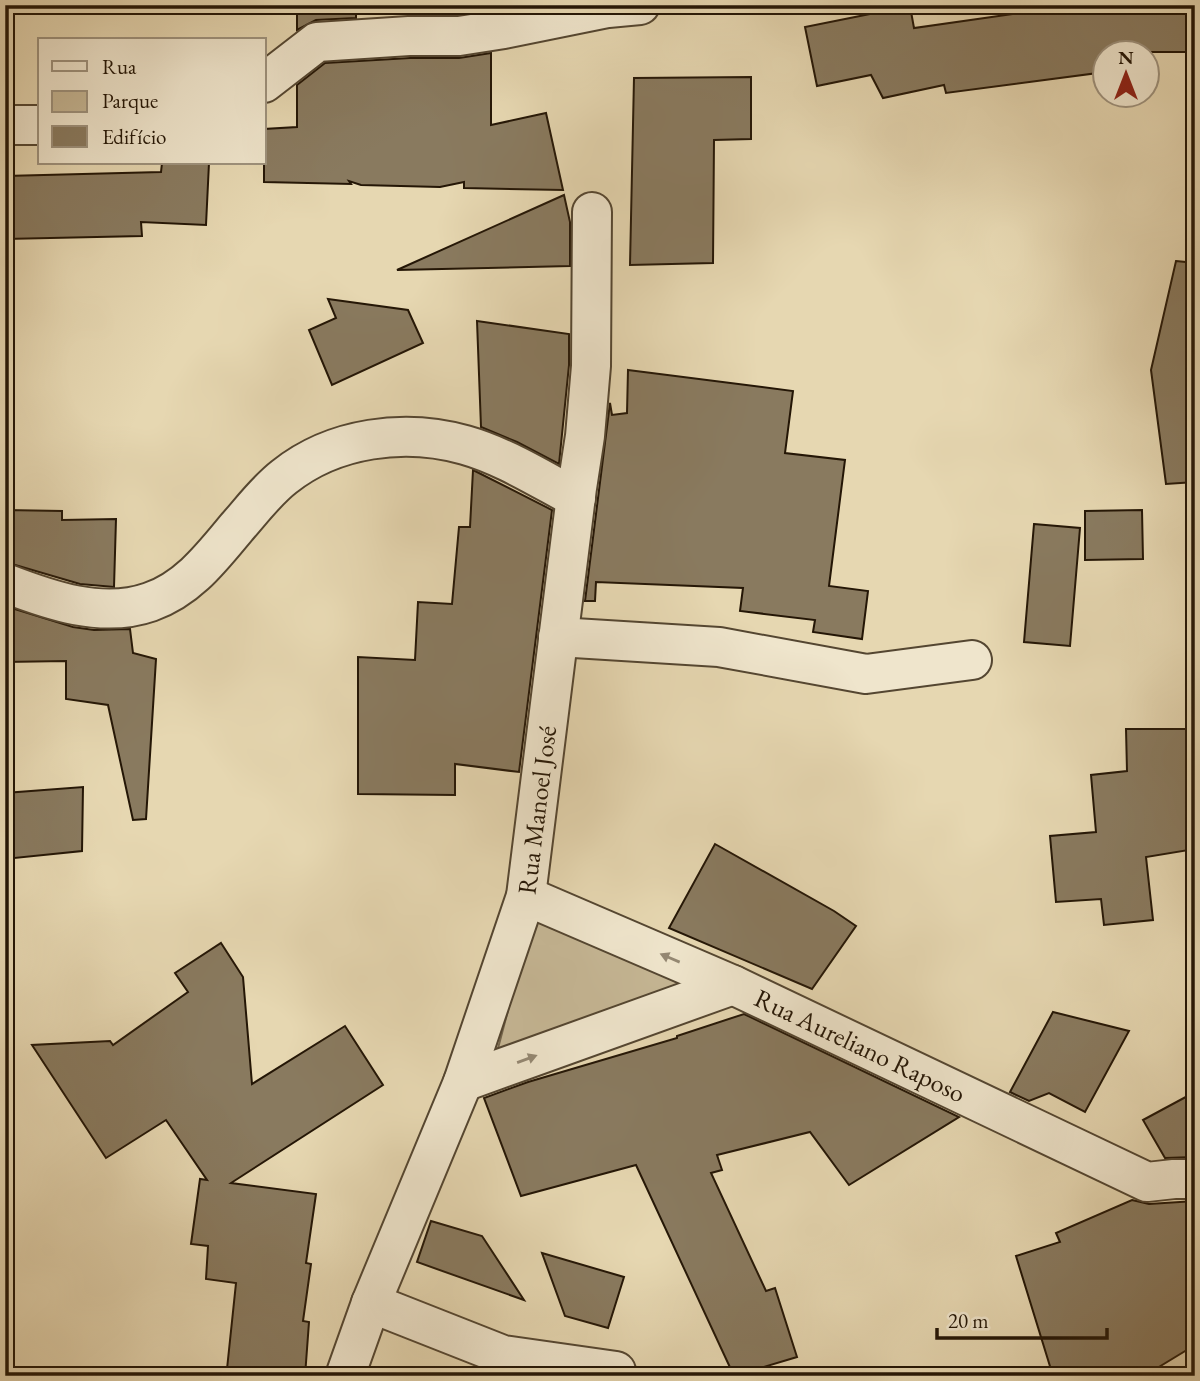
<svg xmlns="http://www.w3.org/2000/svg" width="1200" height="1381" font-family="'EB Garamond',serif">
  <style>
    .green { fill: #c5b694; stroke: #74664d; stroke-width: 2 }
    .building { fill: #897a5f; stroke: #241606; stroke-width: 2 }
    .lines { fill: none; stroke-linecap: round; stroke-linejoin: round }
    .street-casing { stroke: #544631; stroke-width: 42 }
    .street { stroke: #efe5cc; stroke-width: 38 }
    .oneway { fill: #948873 }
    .labels { text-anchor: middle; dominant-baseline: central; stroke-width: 6; stroke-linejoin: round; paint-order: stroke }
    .street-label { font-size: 26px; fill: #241606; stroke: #efe5cc }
  </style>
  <rect width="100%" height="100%" fill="#e6d7b1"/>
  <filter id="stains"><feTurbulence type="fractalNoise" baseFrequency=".00286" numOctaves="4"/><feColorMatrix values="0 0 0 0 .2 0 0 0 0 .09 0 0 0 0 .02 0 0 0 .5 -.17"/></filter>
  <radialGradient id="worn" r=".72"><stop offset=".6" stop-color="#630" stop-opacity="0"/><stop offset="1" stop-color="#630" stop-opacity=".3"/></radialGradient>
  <polygon class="green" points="534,912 697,992 497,1052"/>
  <g class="building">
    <polygon points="297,5 356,5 356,18 316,20 297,30"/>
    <polygon points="1076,5 1195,5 1195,52 1105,52 1105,72 946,93 944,85 883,98 871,75 817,86 805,27 910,6 914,28"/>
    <polygon points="491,53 491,125 546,113 563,190 464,188 464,182 440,187 361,185 349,181 351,184 264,182 264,129 297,127 297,85 325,63 410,58 459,58"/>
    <polygon points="751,77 751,139 714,140 713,263 630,265 634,78"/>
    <polygon points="162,163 209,163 206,225 141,222 142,236 5,239 5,176 161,172"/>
    <polygon points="564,195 570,222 570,266 397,270"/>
    <polygon points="1176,261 1195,263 1195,482 1166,484 1151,370"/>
    <polygon points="328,299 408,310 423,343 332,385 309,330 336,318"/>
    <polygon points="477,321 569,334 569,365 559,464 517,442 481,427"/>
    <polygon points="628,370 793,391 785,453 845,460 829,586 868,591 862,639 813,632 815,620 740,611 743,588 596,582 595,601 585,601 610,403 612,415 627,413"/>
    <polygon points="473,470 552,510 519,772 455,764 455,795 358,794 358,657 415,660 418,602 452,604 459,527 470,527"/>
    <polygon points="5,510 62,511 62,520 116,519 114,587 80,584 5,562"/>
    <polygon points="1142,510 1143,559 1085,560 1085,511"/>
    <polygon points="1034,524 1080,528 1070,646 1024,642"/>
    <polygon points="5,606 73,627 94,630 130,629 133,653 156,659 146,819 133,820 108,705 66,699 66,661 5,662"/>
    <polygon points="1126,729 1188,729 1188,748 1195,748 1195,849 1146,857 1153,920 1104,925 1101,899 1056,902 1050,836 1096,832 1091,775 1127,771"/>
    <polygon points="83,787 82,851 5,859 5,793"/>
    <polygon points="715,844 834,911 856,926 812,989 669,928"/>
    <polygon points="221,943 243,977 252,1084 345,1026 383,1085 231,1183 316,1194 306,1263 311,1264 303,1321 309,1322 305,1376 246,1376 246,1371 227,1369 236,1283 206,1279 208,1246 191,1244 200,1179 207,1180 166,1120 106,1158 32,1045 110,1041 113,1045 188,992 175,973"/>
    <polygon points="1053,1012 1129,1031 1085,1112 1049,1093 1029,1101 1010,1092"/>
    <polygon points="744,1014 959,1117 849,1185 810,1132 717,1155 722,1170 711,1173 766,1291 775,1288 797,1357 734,1376 636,1165 521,1196 484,1098 528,1082 677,1038 677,1036"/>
    <polygon points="1195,1092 1195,1157 1165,1158 1143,1120"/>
    <polygon points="1132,1200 1149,1204 1195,1201 1195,1345 1144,1376 1053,1376 1016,1256 1060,1242 1056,1233"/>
    <polygon points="431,1221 482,1236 524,1300 417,1262"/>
    <polygon points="542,1253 624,1277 608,1328 565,1316"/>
  </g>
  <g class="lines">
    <g class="street-casing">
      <g id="street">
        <polyline points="264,83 317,42 409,36 459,36 504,29 608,8 640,5"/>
        <polyline points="5,125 40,125"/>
        <path d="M5,583C49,600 102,619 150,602C188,589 212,557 237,527C252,510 266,491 284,477C334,437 405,428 465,445C504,456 540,479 576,498"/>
        <polyline points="558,637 719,647 866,674 972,660"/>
        <path id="s1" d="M526,896L733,985L1147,1182L1174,1179H1195"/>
        <polyline points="463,1082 733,985"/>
        <polyline points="371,1303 503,1355 616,1371"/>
        <path id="s2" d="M345,1376L371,1303L463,1082L526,896L577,488L585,436L591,366L592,212"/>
      </g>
    </g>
    <use href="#street" class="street"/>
  </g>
  <defs><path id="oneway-solid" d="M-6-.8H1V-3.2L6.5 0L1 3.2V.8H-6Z" transform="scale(1.75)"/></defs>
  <g class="oneway">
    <use href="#oneway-solid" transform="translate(670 958) rotate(-157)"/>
    <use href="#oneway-solid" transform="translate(527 1059) rotate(-20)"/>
  </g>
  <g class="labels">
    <g class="street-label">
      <text stroke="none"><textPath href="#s2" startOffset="600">Rua Manoel José</textPath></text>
      <text stroke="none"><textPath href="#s1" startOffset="366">Rua Aureliano Raposo</textPath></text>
    </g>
  </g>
  <rect width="1200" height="1381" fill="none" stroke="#e6d7b1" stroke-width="28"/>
  <rect x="7" y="7" width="1186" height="1367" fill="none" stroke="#241606" stroke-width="3.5"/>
  <rect x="14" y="14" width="1172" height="1353" fill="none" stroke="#241606" stroke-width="2"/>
  <rect x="38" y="38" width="228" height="126" fill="#efe5cc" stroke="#9e927d" stroke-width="2"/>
  <rect x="52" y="61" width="35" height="10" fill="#efe5cc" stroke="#9e927d" stroke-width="2"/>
  <text x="102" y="74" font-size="21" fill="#241606">Rua</text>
  <rect x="52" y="91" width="35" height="21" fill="#c5b694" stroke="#9e927d" stroke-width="2"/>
  <text x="102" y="108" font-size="21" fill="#241606">Parque</text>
  <rect x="52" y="126" width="35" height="21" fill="#897a5f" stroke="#9e927d" stroke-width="2"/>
  <text x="102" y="144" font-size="21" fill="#241606">Edifício</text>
  <g transform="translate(1126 74)"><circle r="33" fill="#efe5cc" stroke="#9e927d" stroke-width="2"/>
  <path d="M0-5L12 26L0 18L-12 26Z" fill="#8f2418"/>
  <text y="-10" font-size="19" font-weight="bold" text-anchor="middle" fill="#241606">N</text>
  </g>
  <path d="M937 1328v10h170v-10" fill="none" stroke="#241606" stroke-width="3.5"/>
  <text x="948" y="1328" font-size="21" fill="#241606" stroke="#efe5cc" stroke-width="5" paint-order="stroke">20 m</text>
  <rect width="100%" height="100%" filter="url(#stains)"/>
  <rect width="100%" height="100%" fill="url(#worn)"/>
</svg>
